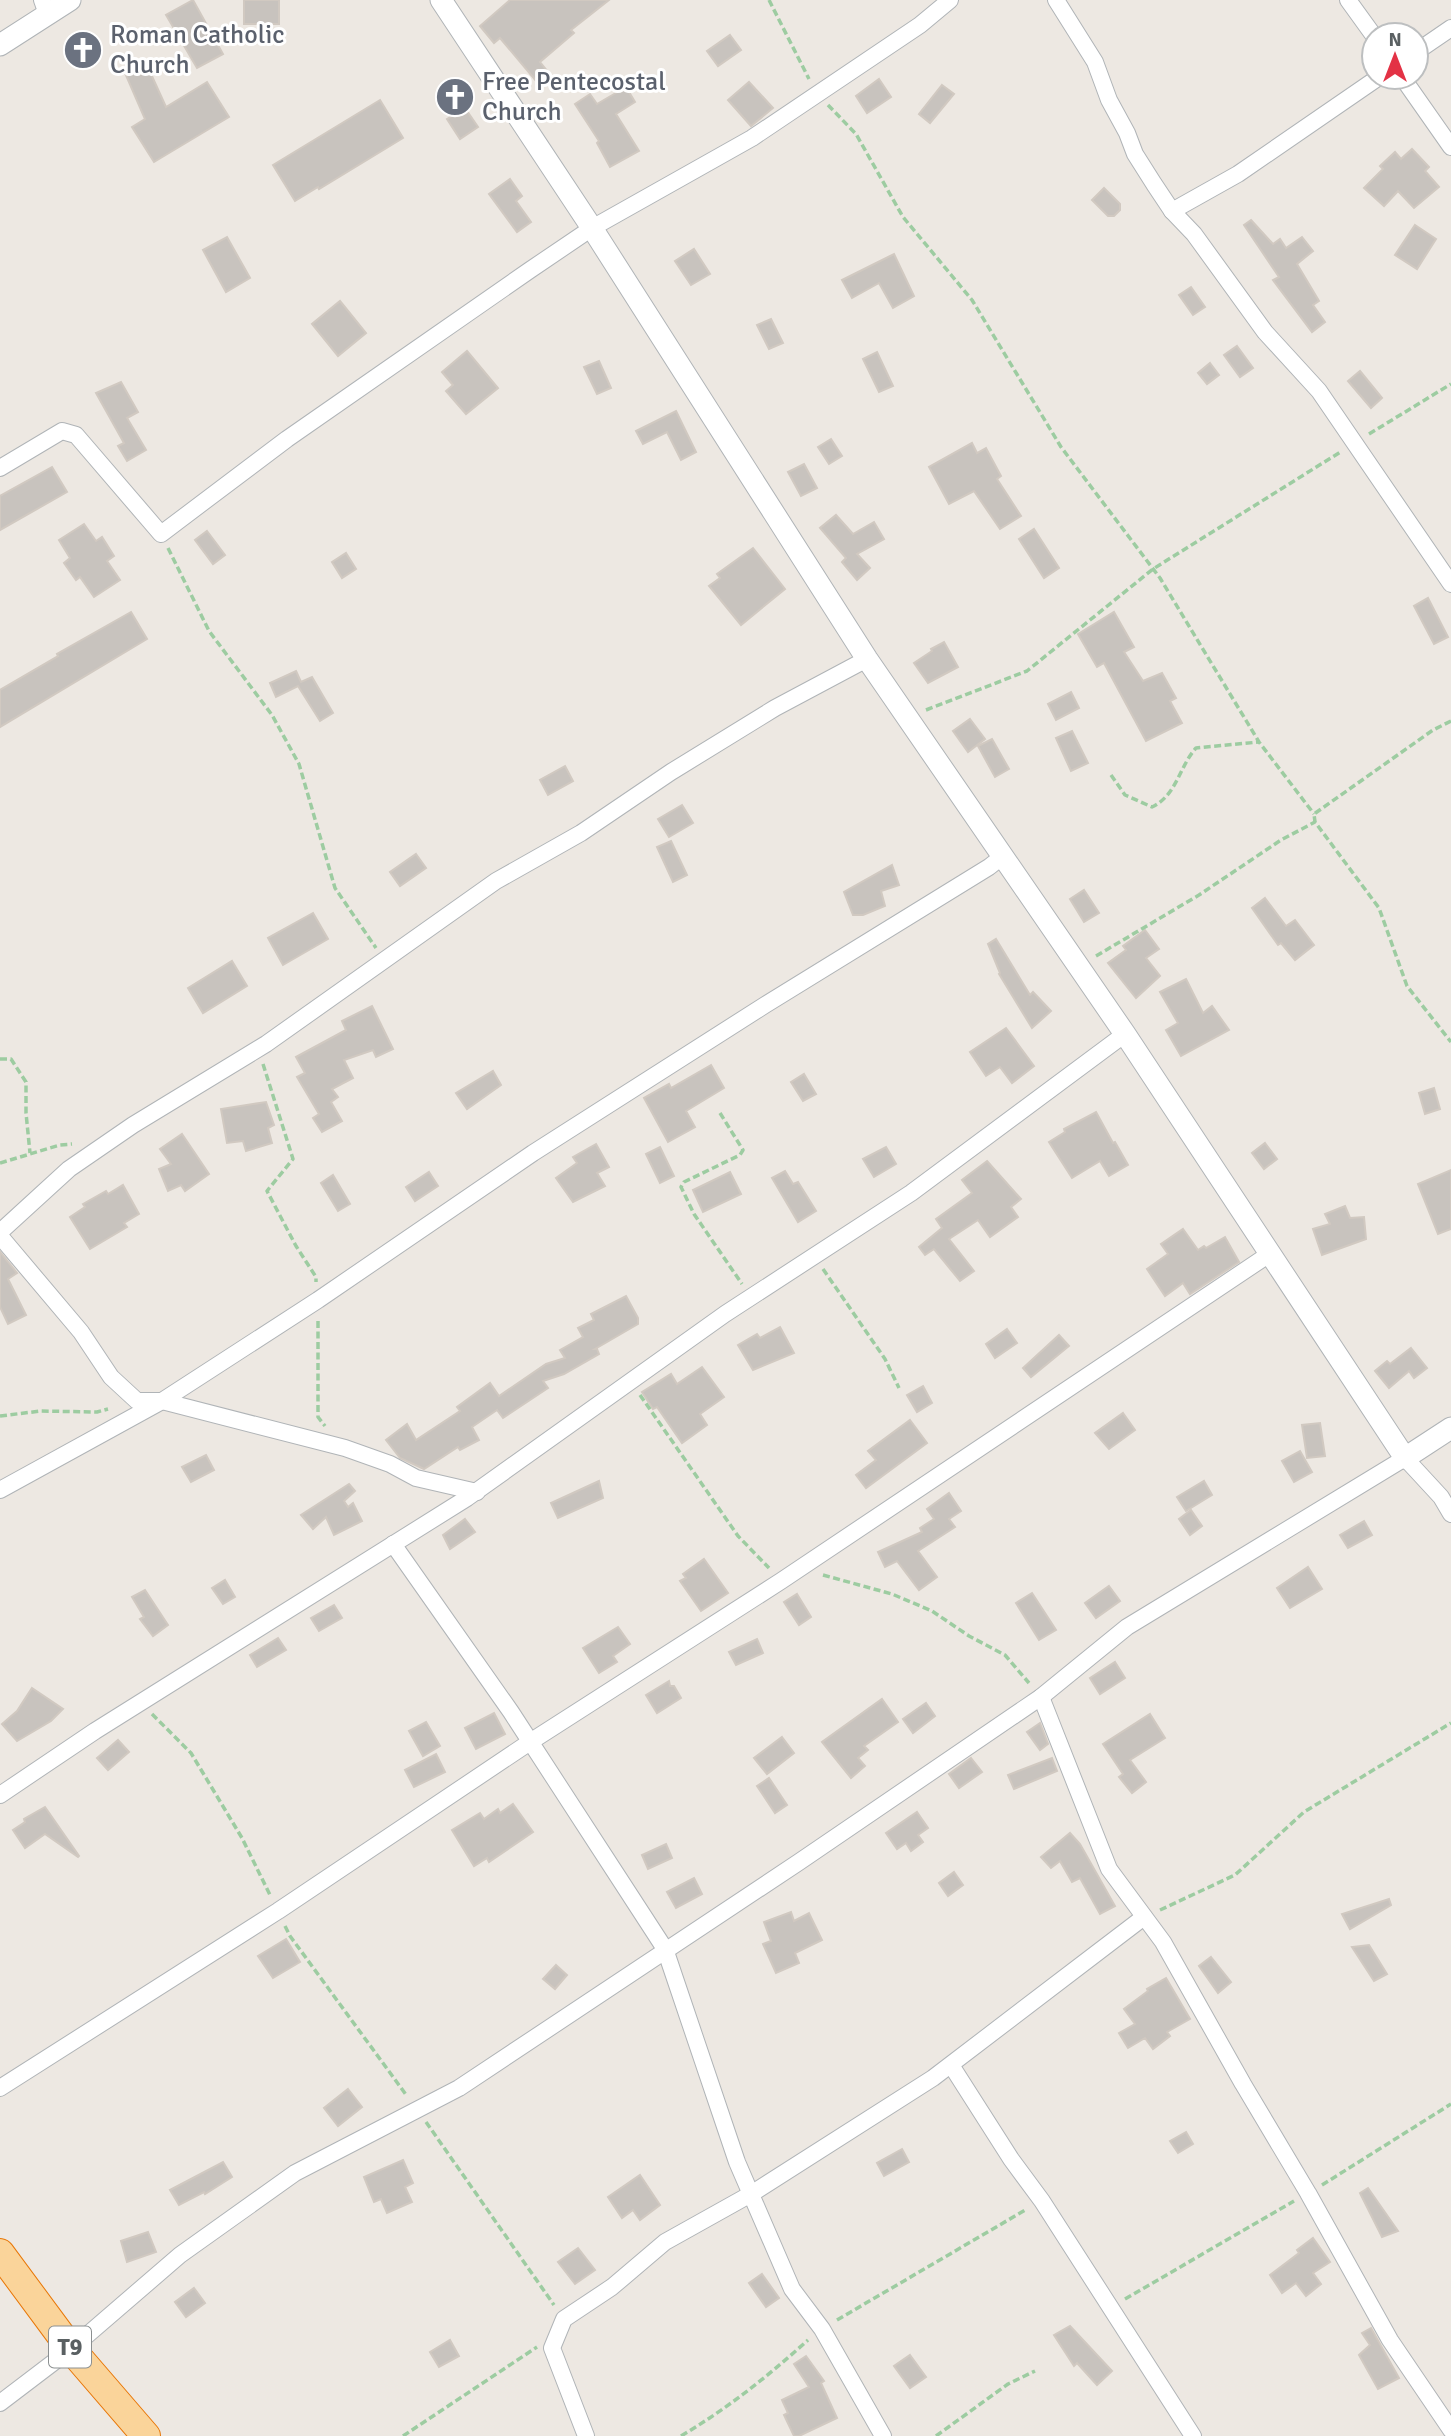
<svg xmlns="http://www.w3.org/2000/svg" width="1451" height="2436" font-family="Signika,sans-serif">
  <style>
    .building { fill: #c8c3be; stroke: #d1c9c1; stroke-width: 2 }
    .lines { fill: none; stroke-linecap: round; stroke-linejoin: round }
    .minor-casing { stroke: #b0b4b7; stroke-width: 18 }
    .tertiary-casing { stroke: #b0b4b7; stroke-width: 23 }
    .trunk-casing { stroke: #e87707; stroke-width: 30 }
    .path { stroke: #9dcca1; stroke-width: 3.5; stroke-dasharray: 7 3.5; stroke-linecap: butt }
    .minor { stroke: #fff; stroke-width: 16 }
    .tertiary { stroke: #fff; stroke-width: 21 }
    .trunk { stroke: #fad49a; stroke-width: 28 }
    .labels { text-anchor: middle; dominant-baseline: central; stroke-width: 6; stroke-linejoin: round; paint-order: stroke }
    .shield { fill: #fff; stroke: #8c9091; stroke-width: 2 }
    .shield-label { font-size: 24px; font-weight: bold; fill: #5a6062 }
    .worship-label { font-size: 26px; fill: #5b616d; stroke: #fff; text-anchor: start }
  </style>
  <rect width="100%" height="100%" fill="#ede8e2"/>
  <g class="building">
    <polygon points="193,0 223,54 197,68 166,15"/>
    <rect x="244" y="0" width="35" height="24"/>
    <polygon points="510,0 609,0 571,30 574,33 540,62 548,72 537,82 500,38 494,43 480,26"/>
    <polygon points="730,35 741,50 718,66 707,51"/>
    <polygon points="146,63 166,107 207,82 229,117 154,162 132,127 145,119 125,73"/>
    <polygon points="879,79 891,97 867,113 856,96"/>
    <polygon points="749,82 773,108 751,126 728,100"/>
    <polygon points="942,85 954,94 930,123 919,114"/>
    <polygon points="626,87 635,102 616,114 639,151 610,167 597,143 599,141 575,104 590,94 597,104"/>
    <polygon points="380,100 403,138 319,189 318,187 295,201 273,165"/>
    <polygon points="465,108 478,127 460,139 447,119"/>
    <polygon points="1412,149 1429,167 1425,171 1439,187 1414,208 1398,191 1384,206 1364,188 1383,169 1380,166 1395,152 1401,159"/>
    <polygon points="510,179 522,196 516,201 531,222 517,232 489,194"/>
    <polygon points="1104,188 1120,204 1120,210 1114,216 1108,216 1092,200"/>
    <polygon points="1251,220 1273,244 1280,239 1286,248 1302,237 1313,251 1297,264 1319,301 1313,305 1325,322 1312,332 1273,280 1279,277 1244,225"/>
    <polygon points="1415,225 1436,239 1417,269 1395,255"/>
    <polygon points="227,237 250,278 226,292 203,250"/>
    <polygon points="694,249 710,274 691,285 675,261"/>
    <polygon points="894,254 914,296 893,308 879,283 852,298 842,280"/>
    <polygon points="1191,287 1205,307 1193,315 1179,295"/>
    <polygon points="340,301 366,333 338,356 312,324"/>
    <polygon points="771,319 783,343 769,349 757,325"/>
    <polygon points="1237,346 1253,368 1240,377 1224,355"/>
    <polygon points="467,351 498,388 466,414 446,391 453,385 442,372"/>
    <polygon points="877,352 893,386 879,392 863,359"/>
    <polygon points="599,361 611,388 597,394 584,367"/>
    <polygon points="1210,363 1219,375 1207,384 1198,373"/>
    <polygon points="1360,371 1382,398 1371,408 1348,381"/>
    <polygon points="121,382 138,412 127,418 146,450 127,461 118,446 124,443 96,393"/>
    <polygon points="676,411 696,452 681,460 667,432 643,444 636,431"/>
    <polygon points="831,439 842,456 829,464 818,447"/>
    <polygon points="972,443 977,453 986,448 1001,476 997,479 1021,516 1000,529 974,491 949,504 929,467"/>
    <polygon points="804,464 817,488 801,496 788,472"/>
    <polygon points="52,467 67,492 0,530 0,496"/>
    <polygon points="836,515 853,534 874,522 884,539 857,554 870,568 857,580 842,562 846,558 820,528"/>
    <polygon points="84,524 96,541 102,537 114,556 107,561 120,580 94,597 80,577 76,580 64,563 70,558 59,540"/>
    <polygon points="1034,529 1059,568 1044,578 1019,539"/>
    <polygon points="207,531 225,555 213,564 195,540"/>
    <polygon points="753,548 785,589 741,625 709,586 720,578 717,574"/>
    <polygon points="346,553 356,569 342,578 332,562"/>
    <polygon points="1428,598 1448,637 1434,644 1414,606"/>
    <polygon points="131,612 147,639 0,727 0,690 58,656 57,654"/>
    <polygon points="1114,612 1134,647 1124,652 1143,681 1162,673 1176,698 1170,701 1182,723 1146,741 1104,663 1097,667 1078,634"/>
    <polygon points="944,642 958,667 928,683 914,663 932,651 931,649"/>
    <polygon points="296,671 301,682 312,677 333,713 320,721 298,686 276,697 270,683"/>
    <polygon points="1071,692 1079,708 1056,720 1048,704"/>
    <polygon points="970,719 985,739 968,752 953,731"/>
    <polygon points="1072,731 1088,763 1071,771 1056,738"/>
    <polygon points="992,739 1009,769 995,777 978,746"/>
    <polygon points="565,766 573,781 548,795 540,780"/>
    <polygon points="682,805 693,823 669,837 658,819"/>
    <polygon points="671,841 687,875 673,882 657,847"/>
    <polygon points="416,854 426,868 400,886 390,872"/>
    <polygon points="892,865 899,885 881,891 885,906 863,915 853,915 844,892"/>
    <polygon points="1084,890 1099,913 1084,922 1070,899"/>
    <polygon points="1265,898 1286,926 1295,920 1314,945 1295,960 1281,943 1278,945 1252,908"/>
    <polygon points="313,913 328,939 283,965 268,938"/>
    <polygon points="1145,930 1159,949 1146,958 1160,976 1136,998 1108,963 1126,950 1123,946"/>
    <polygon points="996,939 1030,995 1033,992 1051,1011 1032,1028 999,974 1000,973 988,944"/>
    <polygon points="232,961 247,986 203,1013 188,988"/>
    <polygon points="1186,979 1203,1013 1212,1006 1229,1030 1181,1056 1166,1030 1178,1023 1160,992"/>
    <polygon points="372,1006 393,1049 376,1057 373,1050 344,1060 353,1078 332,1089 338,1097 331,1102 342,1121 322,1132 313,1118 319,1114 297,1077 305,1073 296,1057 346,1030 342,1021"/>
    <polygon points="1006,1028 1034,1066 1012,1083 1000,1067 986,1076 970,1052"/>
    <polygon points="711,1065 724,1088 686,1111 695,1127 668,1142 644,1098 669,1084 671,1088"/>
    <polygon points="493,1071 501,1085 467,1109 456,1093"/>
    <polygon points="804,1074 816,1094 803,1101 791,1082"/>
    <polygon points="1434,1088 1440,1109 1425,1114 1419,1093"/>
    <polygon points="266,1102 274,1125 268,1128 272,1143 246,1151 243,1141 227,1143 221,1109"/>
    <polygon points="1096,1112 1113,1143 1115,1142 1128,1165 1109,1176 1100,1161 1072,1178 1049,1142 1065,1132 1064,1129"/>
    <polygon points="182,1134 209,1174 185,1191 181,1185 168,1191 159,1169 171,1164 160,1149"/>
    <polygon points="1265,1143 1277,1159 1264,1169 1252,1153"/>
    <polygon points="596,1144 609,1167 597,1173 605,1186 573,1202 556,1178 577,1163 573,1157"/>
    <polygon points="660,1147 674,1176 660,1183 646,1154"/>
    <polygon points="886,1147 896,1164 874,1177 863,1159"/>
    <polygon points="987,1161 1021,1199 1011,1207 1018,1217 990,1237 978,1220 949,1239 974,1271 960,1281 934,1249 925,1255 919,1247 942,1228 936,1219 972,1193 962,1180"/>
    <polygon points="1451,1170 1451,1229 1438,1234 1418,1184"/>
    <polygon points="785,1171 793,1184 798,1182 816,1211 798,1222 772,1178"/>
    <polygon points="429,1172 438,1186 415,1201 406,1187"/>
    <polygon points="730,1172 741,1194 703,1212 693,1190"/>
    <polygon points="333,1175 350,1204 338,1211 321,1183"/>
    <polygon points="123,1185 139,1214 124,1223 127,1227 90,1249 70,1217 85,1207 83,1204 106,1191 108,1194"/>
    <polygon points="1345,1206 1350,1218 1364,1217 1366,1239 1322,1255 1313,1229 1330,1224 1325,1214"/>
    <polygon points="1183,1229 1198,1250 1204,1246 1206,1248 1225,1237 1239,1262 1190,1294 1183,1283 1165,1296 1147,1269 1168,1254 1161,1244"/>
    <polygon points="0,1252 17,1273 8,1279 26,1315 8,1324 0,1307"/>
    <polygon points="626,1296 638,1318 638,1324 595,1349 597,1349 599,1354 564,1374 543,1381 548,1388 503,1418 497,1410 472,1427 479,1440 460,1450 458,1447 424,1469 400,1458 386,1440 407,1424 416,1440 460,1411 457,1407 490,1383 499,1396 546,1364 565,1358 560,1350 583,1337 578,1328 594,1320 591,1314"/>
    <polygon points="780,1327 794,1353 753,1370 738,1345 757,1334 760,1338"/>
    <polygon points="1007,1329 1017,1343 995,1358 986,1344"/>
    <polygon points="1059,1335 1069,1346 1031,1377 1023,1368"/>
    <polygon points="1411,1348 1427,1368 1414,1378 1409,1371 1389,1388 1375,1371 1387,1361 1390,1364"/>
    <polygon points="702,1367 724,1397 700,1414 707,1425 682,1443 657,1407 653,1409 642,1392 671,1374 677,1384"/>
    <polygon points="923,1386 932,1403 917,1412 907,1395"/>
    <polygon points="1123,1413 1135,1430 1109,1449 1095,1433"/>
    <polygon points="910,1420 927,1443 866,1488 856,1475 876,1460 868,1451"/>
    <polygon points="1320,1423 1325,1456 1307,1458 1302,1425"/>
    <polygon points="1300,1451 1312,1472 1294,1482 1282,1461"/>
    <polygon points="206,1455 214,1470 191,1482 182,1467"/>
    <polygon points="599,1481 603,1498 558,1518 551,1503"/>
    <polygon points="1204,1481 1212,1495 1186,1511 1177,1497"/>
    <polygon points="349,1484 355,1491 344,1501 348,1507 353,1503 362,1521 334,1535 326,1517 313,1529 301,1515"/>
    <polygon points="949,1493 961,1511 949,1519 955,1527 918,1551 937,1577 919,1590 897,1561 885,1567 878,1552 922,1532 920,1528 934,1519 927,1509"/>
    <polygon points="1191,1510 1202,1526 1190,1535 1179,1519"/>
    <polygon points="465,1519 475,1532 450,1549 443,1535"/>
    <polygon points="1364,1521 1372,1535 1348,1548 1340,1535"/>
    <polygon points="704,1559 728,1593 701,1611 680,1581 686,1578 683,1574"/>
    <polygon points="1308,1567 1322,1589 1290,1608 1277,1588"/>
    <polygon points="225,1580 235,1597 223,1604 212,1588"/>
    <polygon points="1109,1586 1120,1601 1096,1618 1085,1603"/>
    <polygon points="145,1590 168,1625 153,1636 140,1619 144,1617 132,1597"/>
    <polygon points="1032,1593 1056,1630 1039,1640 1016,1603"/>
    <polygon points="797,1594 811,1617 799,1625 784,1602"/>
    <polygon points="334,1605 342,1618 319,1631 311,1618"/>
    <polygon points="618,1627 630,1644 613,1656 617,1662 599,1673 583,1648"/>
    <polygon points="278,1638 286,1650 257,1667 250,1655"/>
    <polygon points="757,1639 763,1653 736,1665 729,1652"/>
    <polygon points="1115,1662 1125,1678 1100,1694 1090,1678"/>
    <polygon points="669,1681 670,1686 674,1686 681,1698 657,1713 646,1695"/>
    <polygon points="32,1688 63,1709 51,1721 17,1741 2,1724 17,1711"/>
    <polygon points="882,1699 898,1722 864,1746 868,1750 858,1758 865,1766 851,1778 822,1742"/>
    <polygon points="926,1703 935,1716 913,1733 903,1719"/>
    <polygon points="494,1713 505,1734 476,1749 465,1728"/>
    <polygon points="1150,1714 1165,1738 1130,1760 1146,1782 1132,1793 1119,1777 1123,1774 1103,1744"/>
    <polygon points="426,1722 440,1746 423,1756 409,1731"/>
    <polygon points="1040,1723 1048,1744 1040,1750 1027,1732"/>
    <polygon points="782,1737 794,1753 767,1774 754,1758"/>
    <polygon points="118,1740 129,1752 108,1770 97,1758"/>
    <polygon points="436,1754 445,1772 414,1787 405,1770"/>
    <polygon points="971,1758 982,1772 959,1788 949,1774"/>
    <polygon points="1052,1758 1057,1771 1014,1789 1008,1775"/>
    <polygon points="769,1778 787,1805 775,1813 757,1786"/>
    <polygon points="513,1804 533,1832 489,1862 487,1858 474,1866 452,1830 480,1813 484,1819 498,1809 500,1813"/>
    <polygon points="45,1807 79,1856 78,1857 45,1834 25,1848 13,1830 25,1822 24,1819"/>
    <polygon points="917,1812 928,1828 918,1835 923,1842 911,1851 906,1843 897,1849 886,1833"/>
    <polygon points="1070,1833 1080,1844 1115,1906 1100,1914 1080,1878 1072,1882 1060,1861 1051,1868 1041,1857"/>
    <polygon points="666,1844 672,1858 648,1869 642,1855"/>
    <polygon points="954,1872 963,1885 948,1896 939,1883"/>
    <polygon points="694,1878 702,1894 676,1908 667,1892"/>
    <polygon points="1389,1899 1391,1905 1350,1929 1342,1914"/>
    <polygon points="791,1912 794,1921 809,1913 822,1940 795,1953 799,1963 776,1973 763,1944 771,1941 764,1922"/>
    <polygon points="286,1939 300,1962 273,1978 258,1956"/>
    <polygon points="1369,1945 1387,1974 1374,1981 1352,1947"/>
    <polygon points="1211,1957 1231,1982 1218,1993 1199,1966"/>
    <polygon points="556,1965 567,1975 555,1989 543,1979"/>
    <polygon points="1166,1978 1190,2019 1167,2032 1170,2036 1153,2049 1145,2038 1128,2048 1119,2033 1135,2024 1124,2009 1148,1991 1147,1989"/>
    <polygon points="348,2089 362,2107 338,2126 324,2108"/>
    <polygon points="1186,2132 1193,2144 1178,2153 1170,2141"/>
    <polygon points="902,2149 909,2162 884,2176 877,2163"/>
    <polygon points="403,2160 413,2183 405,2187 412,2202 387,2213 381,2199 374,2202 364,2177"/>
    <polygon points="223,2162 232,2177 205,2194 204,2192 179,2205 170,2190"/>
    <polygon points="640,2175 660,2205 640,2220 633,2210 622,2218 608,2197"/>
    <polygon points="1368,2188 1398,2231 1382,2237 1360,2193"/>
    <polygon points="148,2232 156,2252 127,2262 121,2241"/>
    <polygon points="1313,2238 1330,2262 1313,2273 1321,2284 1306,2296 1296,2283 1282,2293 1270,2275 1299,2253 1297,2250"/>
    <polygon points="578,2248 595,2270 575,2284 558,2262"/>
    <polygon points="762,2274 779,2298 766,2307 749,2283"/>
    <polygon points="194,2288 205,2303 186,2317 175,2302"/>
    <polygon points="1070,2326 1112,2371 1097,2385 1077,2363 1074,2366 1054,2335"/>
    <polygon points="1371,2328 1399,2378 1378,2389 1359,2355 1370,2345 1362,2333"/>
    <polygon points="450,2340 459,2356 439,2367 430,2352"/>
    <polygon points="910,2355 926,2377 910,2388 894,2366"/>
    <polygon points="806,2356 824,2381 821,2383 837,2418 799,2436 794,2436 784,2415 788,2413 782,2400 809,2387 794,2364"/>
  </g>
  <g class="lines">
    <g class="minor-casing">
      <g id="minor">
        <polyline points="42,0 47,14"/>
        <polyline points="1056,0 1095,62 1109,100 1127,133 1135,154 1154,184 1172,211 1194,234 1265,332 1319,391 1451,584"/>
        <polyline points="1348,0 1374,36"/>
        <polyline points="1416,52 1451,28"/>
        <polyline points="1402,77 1451,147"/>
        <polyline points="1172,211 1238,174 1379,77"/>
        <polyline points="0,468 62,431 76,435 161,534 287,439 530,270 592,228 752,138 920,25 950,0"/>
        <polyline points="0,1232 69,1169 133,1125 266,1044 496,881 581,833 671,772 775,708 867,659"/>
        <polyline points="0,1236 81,1332 111,1377 137,1401 162,1401 345,1448 390,1464 416,1478 477,1492"/>
        <polyline points="0,1490 162,1401 318,1300 533,1153 765,1005 989,867 1003,856"/>
        <polyline points="393,1544 511,1712 665,1949 737,2162 792,2289 822,2329 883,2436"/>
        <polyline points="1041,1697 1109,1869 1163,1942 1243,2084 1308,2193 1390,2340 1451,2430"/>
        <polyline points="0,1795 95,1731 467,1498 725,1314 911,1193 1125,1034"/>
        <polyline points="951,2065 1011,2159 1042,2201 1193,2436"/>
        <polyline points="0,2088 278,1911 530,1742 781,1581 1271,1253"/>
        <polyline points="0,2403 71,2349 180,2255 295,2173 459,2088 799,1862 1041,1697 1127,1627 1405,1458 1441,1497 1451,1514"/>
        <polyline points="586,2436 552,2348 564,2319 612,2287 665,2242 751,2194 933,2078 1144,1917"/>
      </g>
    </g>
    <g class="tertiary-casing">
      <g id="tertiary">
        <polyline points="441,0 592,228 867,659 1125,1034 1405,1458 1451,1428"/>
        <polyline points="0,45 70,0"/>
      </g>
    </g>
    <g class="trunk-casing">
      <polyline id="trunk" points="0,2253 71,2349 146,2436"/>
    </g>
    <g class="path">
      <polyline points="769,0 809,79"/>
      <polyline points="828,105 856,134 903,217 972,300 1061,447 1160,578 1259,742 1314,814"/>
      <polyline points="1369,434 1451,384"/>
      <polyline points="168,548 209,631 272,715 299,764 335,888 376,948"/>
      <polyline points="926,710 1027,671 1153,569 1342,451"/>
      <polyline points="1451,721 1433,730 1314,814 1315,822 1379,908 1407,986 1451,1042"/>
      <path d="M1111,775L1125,795L1152,807C1177,795 1179,767 1196,748L1259,742"/>
      <polyline points="1096,956 1199,895 1281,840 1315,822"/>
      <polyline points="0,1059 11,1059 26,1082 26,1113 30,1153"/>
      <polyline points="263,1064 293,1159 267,1191 296,1246 316,1277 316,1282"/>
      <polyline points="720,1113 743,1150 740,1155 684,1182 681,1187 694,1214 742,1284"/>
      <polyline points="0,1163 60,1145 72,1144"/>
      <polyline points="823,1269 885,1359 899,1388"/>
      <polyline points="318,1321 318,1417 325,1426"/>
      <polyline points="640,1395 738,1536 769,1568"/>
      <polyline points="0,1416 41,1411 97,1412 108,1409"/>
      <polyline points="823,1575 892,1594 932,1611 969,1636 1005,1655 1029,1683"/>
      <polyline points="152,1714 191,1753 242,1838 271,1897"/>
      <polyline points="1160,1910 1235,1875 1304,1812 1451,1723"/>
      <polyline points="285,1926 290,1936 407,2096"/>
      <polyline points="426,2122 554,2305"/>
      <polyline points="1322,2185 1451,2104"/>
      <polyline points="1125,2299 1294,2201"/>
      <polyline points="837,2320 1027,2209"/>
      <polyline points="403,2436 537,2347"/>
      <path d="M681,2436C728,2408 767,2377 808,2340"/>
      <polyline points="936,2436 1008,2384 1035,2371"/>
    </g>
    <use href="#minor" class="minor"/>
    <use href="#tertiary" class="tertiary"/>
    <use href="#trunk" class="trunk"/>
  </g>
  <defs>
    <g id="church-disc" transform="scale(2.0125)"><circle r="9.5" fill="#6b7280" stroke="#fff"/><path d="M-1.2-6h2.4v3.5h3.3v2.4h-3.3V6h-2.4V-.1h-3.3v-2.4h3.3Z" fill="#fff"/></g>
  </defs>
  <g fill-rule="evenodd">
    <use href="#church-disc" x="83" y="50"/>
    <use href="#church-disc" x="455" y="97"/>
  </g>
  <g class="labels">
    <rect class="shield" x="49" y="2326.5" width="42" height="41" rx="5"/>
    <g class="shield-label">
      <text x="70" y="2347">T9</text>
    </g>
    <g class="worship-label">
      <text x="110" y="35">Roman Catholic<tspan x="110" dy="30">Church</tspan></text>
      <text x="482" y="82">Free Pentecostal<tspan x="482" dy="30">Church</tspan></text>
    </g>
  </g>
  <g transform="translate(1395 56)"><circle r="33" fill="#ffffff" stroke="#bdbfc0" stroke-width="2"/>
  <path d="M0-5L12 26L0 18L-12 26Z" fill="#e33245"/>
  <text y="-10" font-size="19" font-weight="bold" text-anchor="middle" fill="#5a6062">N</text>
  </g>
</svg>
